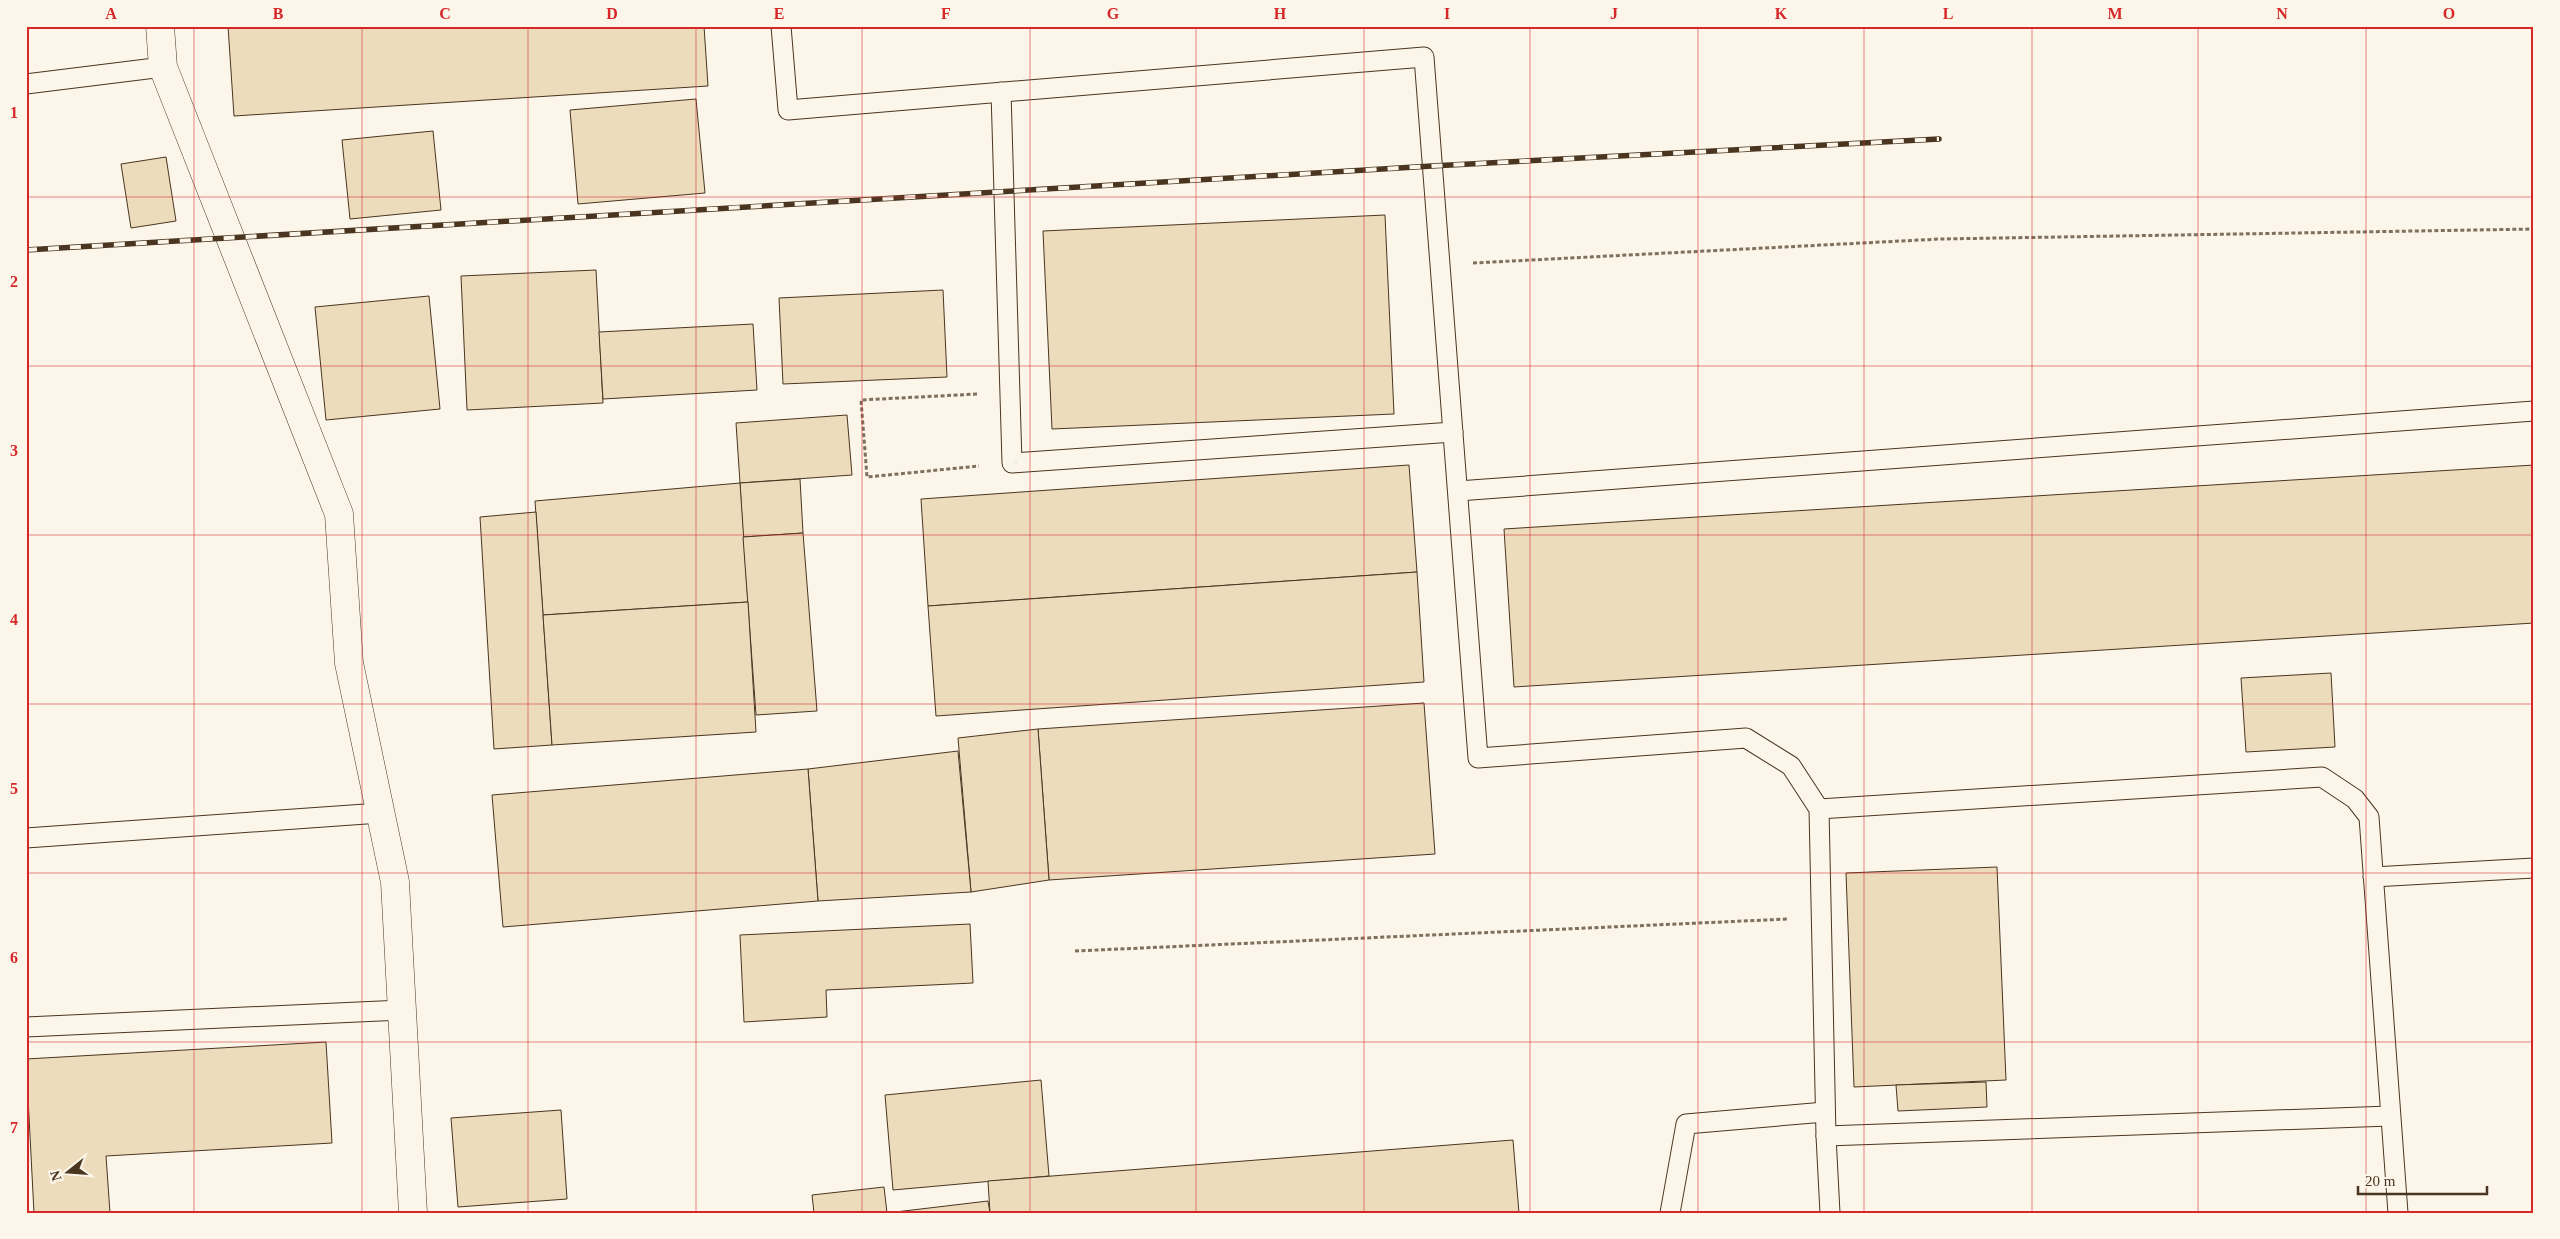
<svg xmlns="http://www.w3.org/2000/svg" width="2560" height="1239" font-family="Georgia,serif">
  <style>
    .building { fill: #ecdcbc; stroke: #4a3520 }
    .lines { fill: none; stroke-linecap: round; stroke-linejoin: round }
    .service-casing { stroke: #4a3520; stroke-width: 21 }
    .minor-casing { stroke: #4a3520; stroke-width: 29 }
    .path { stroke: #7f6f5c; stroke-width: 3; stroke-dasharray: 4 2.5; stroke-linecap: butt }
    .service { stroke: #fbf6e9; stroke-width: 19 }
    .minor { stroke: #fbf6e9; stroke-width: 28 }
    .rail-casing { stroke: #4a3520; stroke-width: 5.5 }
    .rail { stroke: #fbf6e9; stroke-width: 4; stroke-dasharray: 11; stroke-linecap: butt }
    .grid { fill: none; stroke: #d62828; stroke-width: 1; stroke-opacity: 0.55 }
    .neatline { fill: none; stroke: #d62828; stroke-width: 2 }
    .grid-label { font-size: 16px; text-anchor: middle; font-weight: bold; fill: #d62828 }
  </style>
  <rect width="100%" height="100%" fill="#fbf6e9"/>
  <g class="building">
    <polygon points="228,26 704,26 708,86 234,116"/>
    <polygon points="696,99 705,193 578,204 570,110"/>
    <polygon points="433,131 441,210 350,219 342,140"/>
    <polygon points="166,157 176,221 131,228 121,164"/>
    <polygon points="1385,215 1394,414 1052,429 1043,231"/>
    <polygon points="596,270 603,403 467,410 461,276"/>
    <polygon points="943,290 947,377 783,384 779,298"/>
    <polygon points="429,296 440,409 326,420 315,307"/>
    <polygon points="753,324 757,390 603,399 599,332"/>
    <polygon points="847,415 852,475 740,483 736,423"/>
    <polygon points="1409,465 1417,572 928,606 921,499"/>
    <polygon points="2534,465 2534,623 1514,687 1504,529"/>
    <polygon points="800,479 803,533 743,537 740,483"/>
    <polygon points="740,483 748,602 543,615 535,501"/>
    <polygon points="536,512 552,745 494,749 480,517"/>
    <polygon points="803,533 817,711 756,715 743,537"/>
    <polygon points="1417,572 1424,682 936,716 928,606"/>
    <polygon points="748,602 756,732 552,745 543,615"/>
    <polygon points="2331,673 2335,747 2246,752 2241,678"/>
    <polygon points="1424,703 1435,854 1049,880 1038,729"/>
    <polygon points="1038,729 1049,880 971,892 958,738"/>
    <polygon points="958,751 971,892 818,901 808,769"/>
    <polygon points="808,769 818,901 503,927 492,795"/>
    <polygon points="1997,867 2006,1080 1854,1087 1846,873"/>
    <polygon points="970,924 973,983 826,990 827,1017 744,1022 740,935"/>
    <polygon points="326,1042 332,1143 106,1156 110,1213 34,1213 26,1059"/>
    <polygon points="1041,1080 1049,1176 893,1190 885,1095"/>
    <polygon points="1986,1082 1987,1107 1898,1111 1896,1085"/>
    <polygon points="561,1110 567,1199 458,1207 451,1118"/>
    <polygon points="1513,1140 1519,1213 990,1213 988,1181"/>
    <polygon points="884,1187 887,1213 814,1213 812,1195"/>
    <polygon points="988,1201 990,1213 887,1213"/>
  </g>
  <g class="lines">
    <g class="service-casing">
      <g id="service">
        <polyline points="781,26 788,110 1424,57 1478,758 1746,738 1791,766 1819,809 1826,1136 1830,1213"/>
        <polyline points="26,84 163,67"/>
        <polyline points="1001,92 1012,463 1453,432"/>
        <polyline points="1458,491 2534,411"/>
        <polyline points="1819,809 2322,777 2355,799 2369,817 2398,1213"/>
        <polyline points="26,838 380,813"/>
        <polyline points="2373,877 2534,868"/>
        <polyline points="26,1027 402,1010"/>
        <polyline points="1826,1136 2390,1116"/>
        <polyline points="1670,1213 1686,1124 1825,1112"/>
      </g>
    </g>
    <g class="minor-casing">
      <polyline id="minor" points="160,26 163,67 339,514 349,663 395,882 413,1213"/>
    </g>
    <g class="path">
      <polyline points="1473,263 1940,239 2534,229"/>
      <polyline points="977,394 861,400 867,477 979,466"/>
      <polyline points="1075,951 1788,919"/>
    </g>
    <use href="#service" class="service"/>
    <use href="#minor" class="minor"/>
    <g class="rail-casing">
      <polyline id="rail" points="26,250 1432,166 1939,139"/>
    </g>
    <use href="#rail" class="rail"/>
  </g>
  <path class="grid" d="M194,26V1213M362,26V1213M528,26V1213M696,26V1213M862,26V1213M1030,26V1213M1196,26V1213M1364,26V1213M1530,26V1213M1698,26V1213M1864,26V1213M2032,26V1213M2198,26V1213M2366,26V1213M26,197H2534M26,366H2534M26,535H2534M26,704H2534M26,873H2534M26,1042H2534"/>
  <rect width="2560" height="1239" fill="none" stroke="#fbf6e9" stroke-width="55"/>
  <g transform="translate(68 1172) rotate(253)" stroke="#fbf6e9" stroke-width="4" paint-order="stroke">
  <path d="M0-4L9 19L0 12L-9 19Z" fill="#4a3520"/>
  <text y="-8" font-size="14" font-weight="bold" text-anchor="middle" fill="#4a3520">N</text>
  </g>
  <path d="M2358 1186v8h129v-8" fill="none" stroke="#4a3520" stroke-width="2.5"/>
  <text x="2365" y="1186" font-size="15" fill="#4a3520" stroke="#fbf6e9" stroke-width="4" paint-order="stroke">20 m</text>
  <rect x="28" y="28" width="2504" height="1184" class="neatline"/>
  <g class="grid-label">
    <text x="111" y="19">A</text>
    <text x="278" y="19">B</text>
    <text x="445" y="19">C</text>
    <text x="612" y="19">D</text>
    <text x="779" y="19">E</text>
    <text x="946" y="19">F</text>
    <text x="1113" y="19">G</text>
    <text x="1280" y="19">H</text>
    <text x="1447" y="19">I</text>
    <text x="1614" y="19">J</text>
    <text x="1781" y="19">K</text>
    <text x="1948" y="19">L</text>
    <text x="2115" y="19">M</text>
    <text x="2282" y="19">N</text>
    <text x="2449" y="19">O</text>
    <text x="14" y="118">1</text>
    <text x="14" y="287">2</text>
    <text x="14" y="456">3</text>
    <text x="14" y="625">4</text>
    <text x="14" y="794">5</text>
    <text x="14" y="963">6</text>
    <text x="14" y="1133">7</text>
  </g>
</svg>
